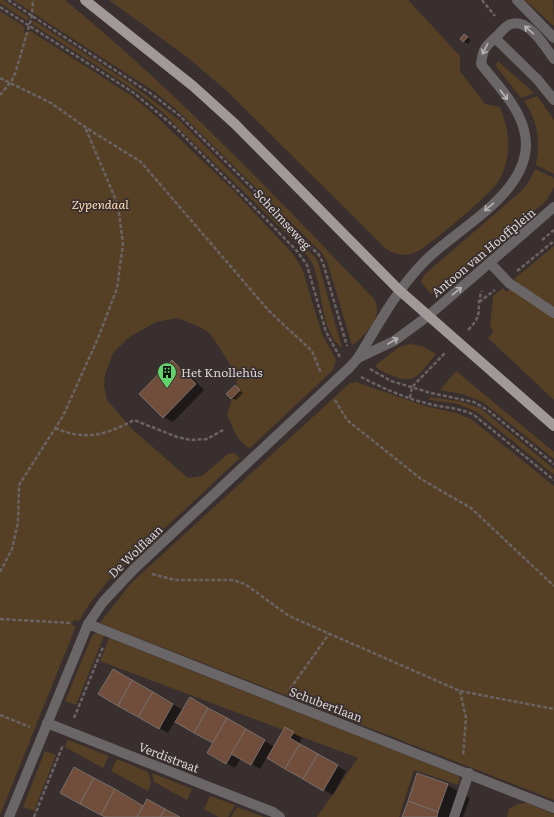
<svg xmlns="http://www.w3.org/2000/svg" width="554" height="817" font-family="Literata,serif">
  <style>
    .green { fill: #554025 }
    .shadow { fill: #0007 }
    .building { fill: #714e3c; stroke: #776e69 }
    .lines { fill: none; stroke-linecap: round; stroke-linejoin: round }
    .path { stroke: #6b6262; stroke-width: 2.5; stroke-dasharray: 4 2; stroke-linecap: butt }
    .minor { stroke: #6a6566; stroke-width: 10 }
    .major { stroke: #a1989a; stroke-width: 10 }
    .oneway { stroke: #b8b3b3 }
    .labels { text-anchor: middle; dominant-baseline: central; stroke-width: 3.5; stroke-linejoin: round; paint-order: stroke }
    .park-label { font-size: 12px; font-style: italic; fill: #ffdcb1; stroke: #392f2f }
    .street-label { font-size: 12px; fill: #dad4d4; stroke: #392f2f }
    .poi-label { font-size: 12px; fill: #dad4d4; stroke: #392f2f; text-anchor: start }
  </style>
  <rect width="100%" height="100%" fill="#392f2f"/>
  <g class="green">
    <polygon points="0,0 3,0 29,17 27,21 0,3"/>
    <path d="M13,0H65C176,91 275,196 374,299C384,318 367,331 355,344L352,345L351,342L327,261L322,253L177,110L155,92Z"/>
    <path d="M109,0H408L460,56V71L485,104L500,107C508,128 512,148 504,169C502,176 498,183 493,188C483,200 426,249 414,253C403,257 394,254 385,248L228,92L187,57Z"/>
    <polygon points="525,0 553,0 554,26"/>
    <path d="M0,11L25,27L24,32L28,34L29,30L132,96L157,117L235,192L293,254L302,268L322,334L336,360L333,370L250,448C239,445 231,424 227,414L237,384L236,374L214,339L208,332L200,327L177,318L156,322L128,338L113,353L105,375L104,385L107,400L132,429L188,478L202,476L228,454L234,453L240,458L109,580L90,603L79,621L74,620L71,625L76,626L0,815Z"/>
    <path d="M33,20L130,83L179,120L305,247L316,258L319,265L342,348C320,333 323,286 312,263C307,254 300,248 294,241L161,111L136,91L32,24Z"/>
    <polygon points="497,62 499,62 534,93 521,98 496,66"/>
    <path d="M537,96L554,120V174L536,165C541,140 538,122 524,101Z"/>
    <polygon points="535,169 554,178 554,187 546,201 448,285 436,293 431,294 421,282 424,275 520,192 528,183"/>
    <polygon points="554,246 554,400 488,338 493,332 490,325 493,296 503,288 506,292 517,283 514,279"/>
    <path d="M410,344L422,346L436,354C421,371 417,386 393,376C387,374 381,371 376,367L377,364L399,347Z"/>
    <polygon points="456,371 554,452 554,459 483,402 462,394 440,390"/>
    <polygon points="356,382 425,406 456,413 471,419 554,486 554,800 100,623 131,583 350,383"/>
    <polygon points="430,397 459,401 480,408 554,469 554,475 477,412 458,404 429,400"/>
    <polygon points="97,633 104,636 76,705 65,701 93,634"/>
    <polygon points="109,638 459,776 460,778 458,785 414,770 399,817 317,817 358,758 100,661"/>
    <polygon points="68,740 109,756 103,768 65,747"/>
    <polygon points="45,751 56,755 34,811 23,807"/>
    <polygon points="117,759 148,772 151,784 148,791 111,771"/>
    <polygon points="152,773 192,789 187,800 154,782"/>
    <polygon points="210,796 235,805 228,817 219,817 204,809"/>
    <polygon points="527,803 554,814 554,817 507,817 509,809 518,804"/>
    <polygon points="237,807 264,817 231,817"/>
  </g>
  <g class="shadow">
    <polygon points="464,36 471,40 468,44 464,41"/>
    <polygon points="172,362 181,367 204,390 173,422 164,417"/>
    <polygon points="235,387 243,393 236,400 231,398"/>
    <polygon points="113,670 183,710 190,698 275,747 286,729 302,738 299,744 346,771 333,795 267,757 260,769 241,758 235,768 208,753 214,743 175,721 168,733 100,694"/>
    <polygon points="447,785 470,798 463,817 403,817"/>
  </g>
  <g class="building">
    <polygon points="464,34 468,37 463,42 460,39"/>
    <polygon points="172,360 196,384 163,418 139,394"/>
    <polygon points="235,385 240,390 231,399 226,394"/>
    <polygon points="113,669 132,680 118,706 98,694"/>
    <polygon points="132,680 153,692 138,717 118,706"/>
    <polygon points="153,692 173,704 159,729 138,717"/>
    <polygon points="190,697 208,708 194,733 175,722"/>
    <polygon points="208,708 227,718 213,743 194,733"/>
    <polygon points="227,718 246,729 226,764 207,753"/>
    <polygon points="285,727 294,732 290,738 300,744 285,769 267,758"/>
    <polygon points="246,729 265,740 251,765 231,754"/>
    <polygon points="300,744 318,754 303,779 285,769"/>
    <polygon points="318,754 338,765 323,791 303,779"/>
    <polygon points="74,767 94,778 80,804 60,793"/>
    <polygon points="417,773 448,784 438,812 408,801"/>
    <polygon points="94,778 115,789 101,815 80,804"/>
    <polygon points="115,789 143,806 137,817 105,817 101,815"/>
    <polygon points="147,799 165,809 160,817 137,817"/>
    <polygon points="408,801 438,812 437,817 402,817"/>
    <polygon points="165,809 180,817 160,817"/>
  </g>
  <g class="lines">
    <g class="path">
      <polyline points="8,0 153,95 180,116 319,255 323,263 347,346"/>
      <polyline points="482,0 495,16"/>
      <polyline points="0,7 134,93 176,128 237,190 297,251 307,265 326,332 340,357"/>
      <polyline points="0,78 51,103 85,127 141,162 269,311 312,351 321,373"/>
      <polyline points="0,95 11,82 15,74 32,16 33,0"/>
      <polyline points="542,240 554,230"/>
      <polyline points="517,271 554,241"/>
      <polyline points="479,302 495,290"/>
      <path d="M468,330C486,312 474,309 482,291"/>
      <polyline points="370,369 391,381 431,393 474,402 489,411 554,464"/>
      <path d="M361,377C381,387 404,398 426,403C442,408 458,407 474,415L554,480"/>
      <polyline points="410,398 412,387 446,352"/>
      <polyline points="335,400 347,420 421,479 471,508 554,586"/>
      <path d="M55,428C85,441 106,435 134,420L177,437L191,440L207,439L225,429"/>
      <polyline points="0,572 12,549 18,522 19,485 63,416 99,336 117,288 123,244 118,205 85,127"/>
      <polyline points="152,574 175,580 233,580 245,584 289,616 460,691 554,709"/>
      <polyline points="0,619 71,623"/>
      <polyline points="290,689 329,634"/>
      <polyline points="460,691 466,718 463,756"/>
      <polyline points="0,715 30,727"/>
      <polyline points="74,718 103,647"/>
      <polyline points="34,817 63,745"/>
    </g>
    <g class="minor">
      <polyline points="517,0 554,38"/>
      <polyline points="495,38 537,79 554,100"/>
      <polyline points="490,263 509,283 554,313"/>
      <polyline points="358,358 394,341 428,316 554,207"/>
      <polyline points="88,624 554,808"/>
      <polyline points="47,723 273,812 280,817"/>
      <path d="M9,817L88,624L103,602L134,569L350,367L358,358C378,325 396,291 423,263C456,228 540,189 524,130C518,105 496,84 481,64C483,48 485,47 497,36C501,32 505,26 511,24C529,18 545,47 554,59"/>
      <polyline points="454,817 469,773"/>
    </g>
    <polyline class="major" points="85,0 193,86 235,124 399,290 554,426"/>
  </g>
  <defs><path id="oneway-shaft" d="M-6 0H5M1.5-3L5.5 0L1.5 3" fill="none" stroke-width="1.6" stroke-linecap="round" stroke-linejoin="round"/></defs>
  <g class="oneway">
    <use href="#oneway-shaft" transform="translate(529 30) rotate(-139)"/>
    <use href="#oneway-shaft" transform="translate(485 49) rotate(117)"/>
    <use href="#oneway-shaft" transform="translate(504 95) rotate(53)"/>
    <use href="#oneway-shaft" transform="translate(489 207) rotate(140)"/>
    <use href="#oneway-shaft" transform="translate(457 291) rotate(-40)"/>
    <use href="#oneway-shaft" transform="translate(393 341) rotate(-30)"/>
  </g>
  <defs>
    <g id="building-pin" transform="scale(1)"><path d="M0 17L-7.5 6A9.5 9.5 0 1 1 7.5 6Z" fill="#60d56b" stroke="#392f2f"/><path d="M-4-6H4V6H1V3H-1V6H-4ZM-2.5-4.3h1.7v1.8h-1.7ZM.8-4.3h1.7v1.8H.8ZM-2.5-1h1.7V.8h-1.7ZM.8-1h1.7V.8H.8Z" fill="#111"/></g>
  </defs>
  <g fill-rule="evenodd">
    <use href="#building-pin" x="167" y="372"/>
  </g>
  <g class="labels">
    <g class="park-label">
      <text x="100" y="204">Zypendaal</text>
    </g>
    <g class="street-label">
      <text transform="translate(283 219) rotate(47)">Schelmseweg</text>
      <text transform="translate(483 252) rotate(-40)">Antoon van Hooffplein</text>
      <text transform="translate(135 551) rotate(-44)">De Wolflaan</text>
      <text transform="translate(326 704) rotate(21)">Schubertlaan</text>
      <text transform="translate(169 757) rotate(21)">Verdistraat</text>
    </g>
    <g class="poi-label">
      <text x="181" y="372">Het Knollehûs</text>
    </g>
  </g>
</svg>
